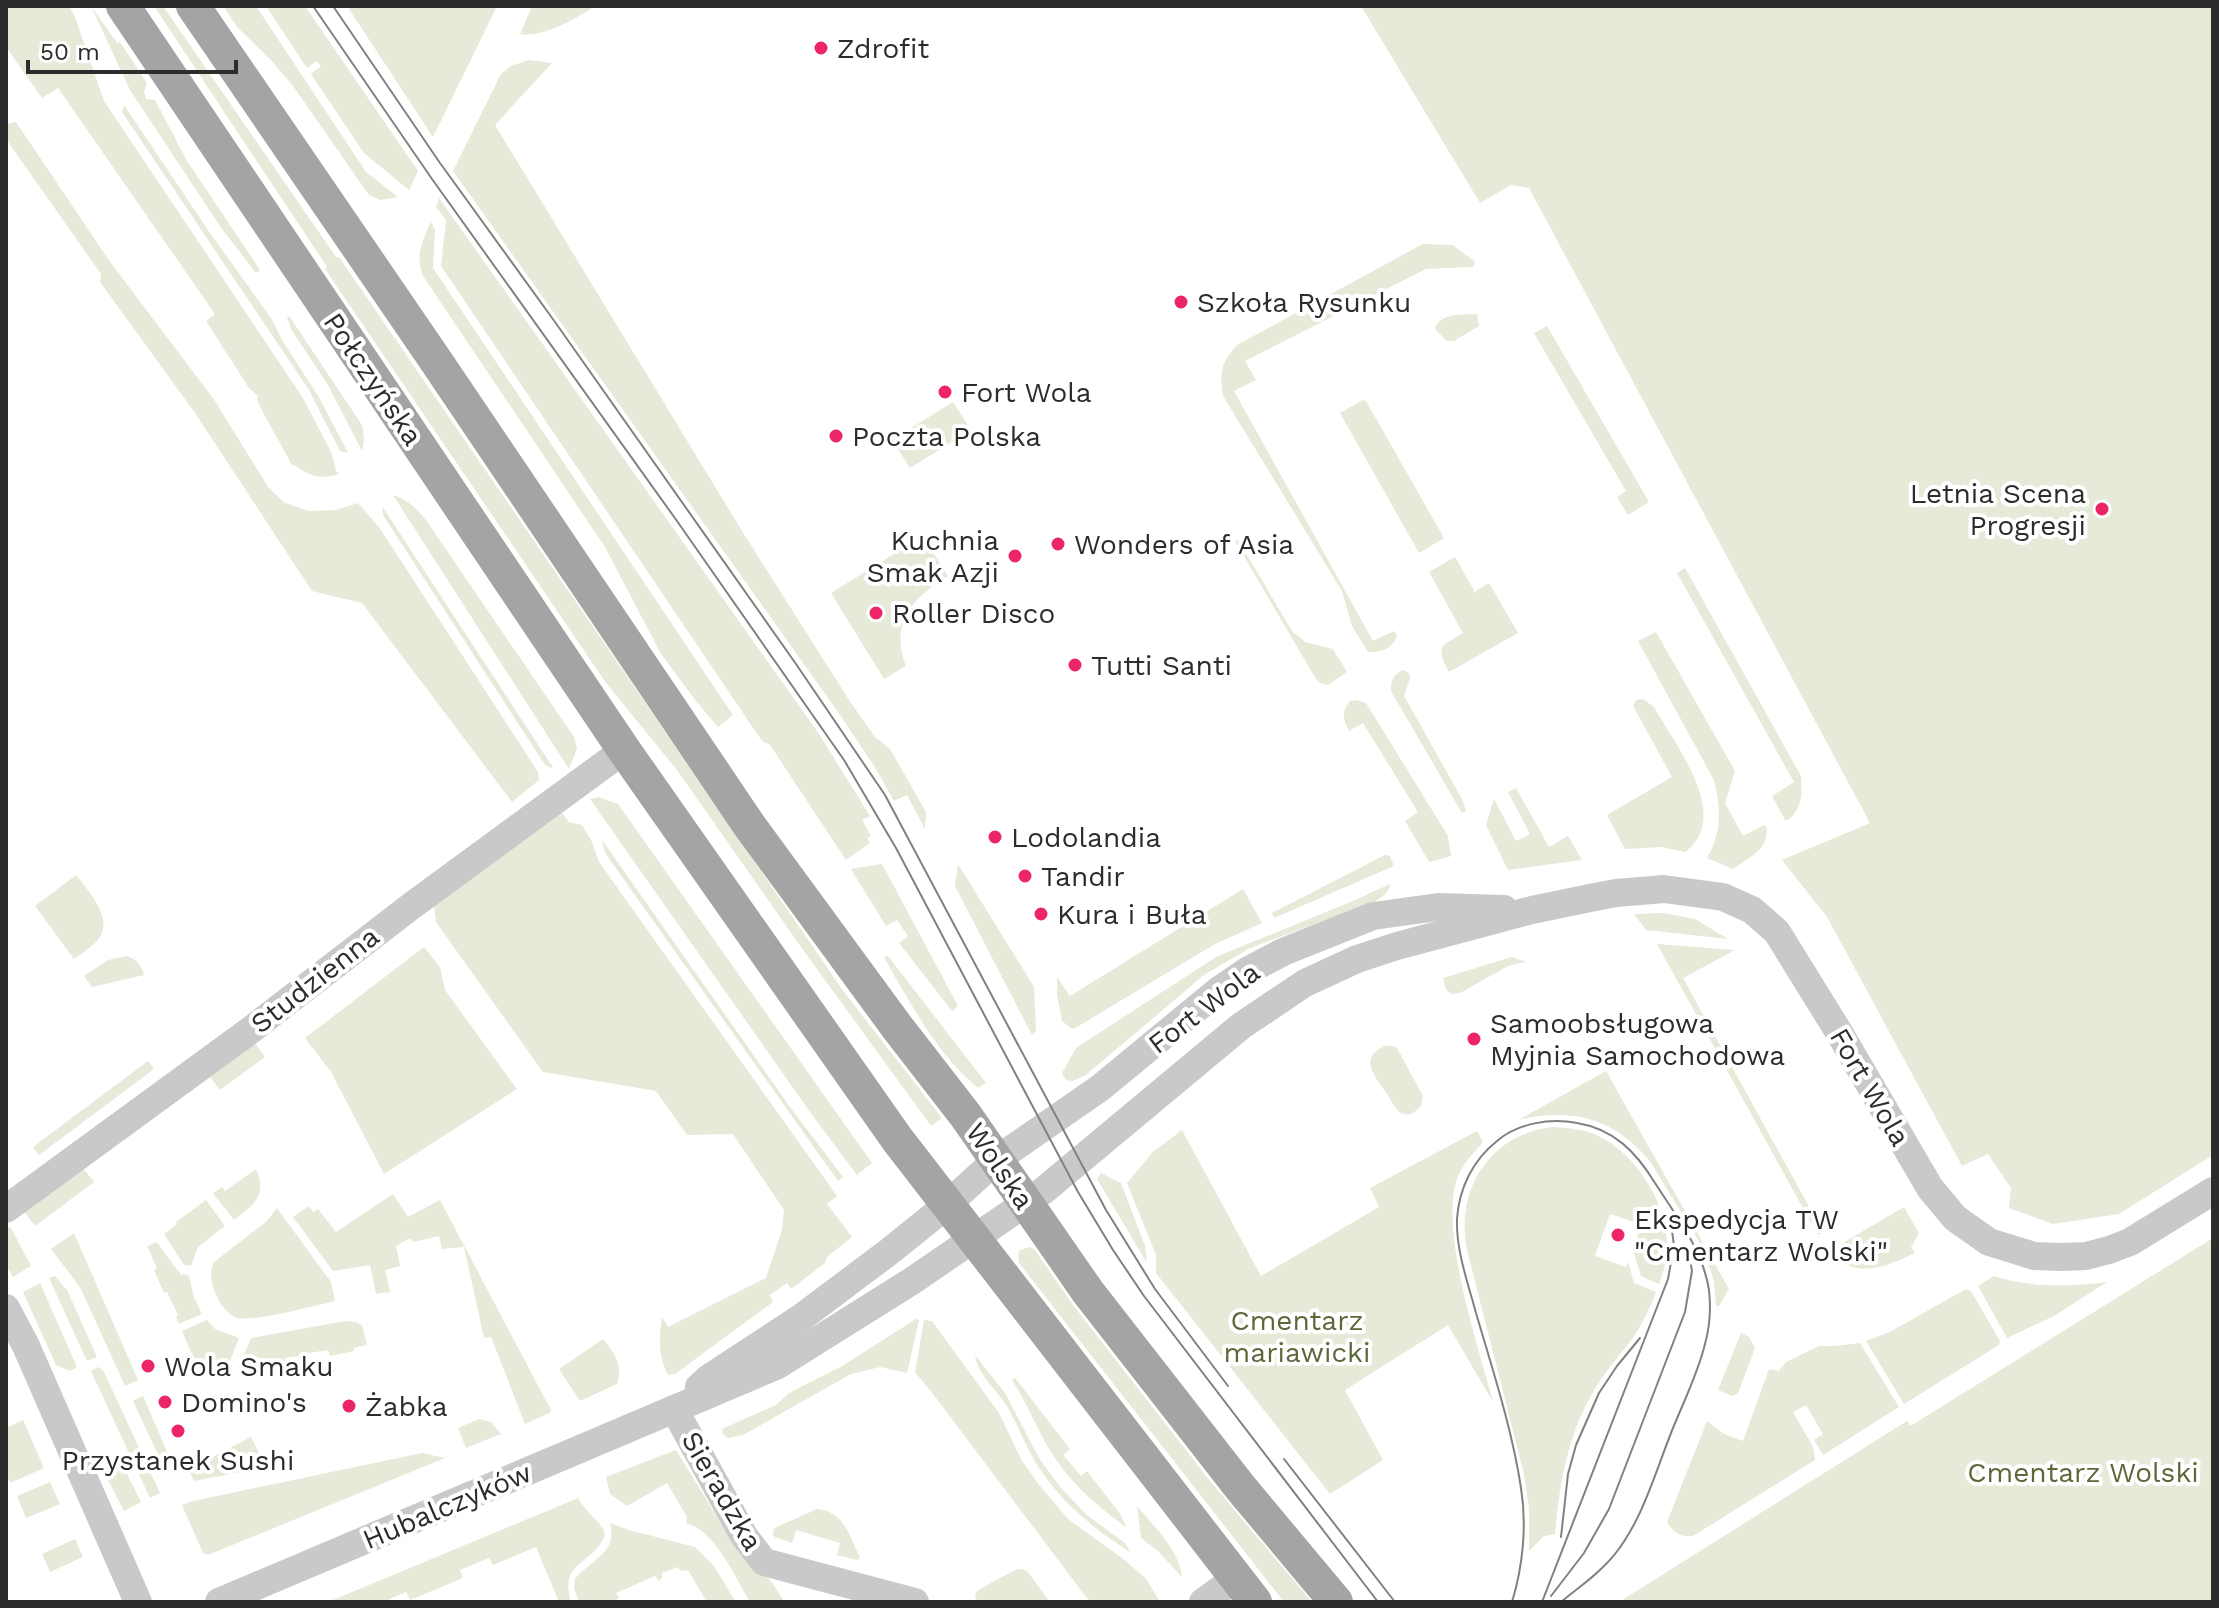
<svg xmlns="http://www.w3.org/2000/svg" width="2219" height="1608" font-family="'Work Sans',sans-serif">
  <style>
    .green { fill: #e6ead8 }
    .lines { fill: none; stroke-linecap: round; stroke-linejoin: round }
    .minor { stroke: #c9c9c9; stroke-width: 28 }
    .major { stroke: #a4a4a4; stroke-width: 34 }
    .tram { stroke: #818181; stroke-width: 2 }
    .poi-dot { fill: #eb2566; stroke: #fff; stroke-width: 3 }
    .labels { text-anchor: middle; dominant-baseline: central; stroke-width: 8; stroke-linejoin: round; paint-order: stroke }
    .poi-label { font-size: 28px; fill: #2c2c2c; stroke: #fff; text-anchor: start }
    .street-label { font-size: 28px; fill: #2c2c2c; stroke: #fff }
    .park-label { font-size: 28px; fill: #5b6838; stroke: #fff }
  </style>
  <rect width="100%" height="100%" fill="#fff"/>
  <g class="green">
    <path d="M6,6H69L75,17L104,101L303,398L332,454L336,471L339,474C321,480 309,476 294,465H292L260,407L257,399L258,396L249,388L206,321L215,314L58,88L42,98L6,47Z"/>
    <polygon points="91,6 117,43 120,42 147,83 144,92 146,99 155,100 187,161 260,270 256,273 222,229 130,90"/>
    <polygon points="154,6 163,6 336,257 339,257 844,992 942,1118 931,1126 806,954 677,770 606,683 325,269 327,267"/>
    <polygon points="223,6 256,6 366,172 398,197 380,200 369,195 293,86 271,60 238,28"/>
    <polygon points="266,6 305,6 418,171 409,190 364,153 311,74 321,66 317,61 307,68"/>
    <polygon points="347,6 497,6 433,137"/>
    <path d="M532,6H596C575,18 545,38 520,34Z"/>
    <polygon points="1361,6 2213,6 2213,1155 2119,1214 2053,1224 2009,1208 2011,1188 1988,1154 1962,1166 1827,917 1782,860 1870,823 1529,188 1511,185 1480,203"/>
    <polygon points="529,60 552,63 495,125 742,531 849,700 875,737 890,749 926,812 925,829 907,795 894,801 876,769 838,712 453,171 501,74 511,66"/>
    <polygon points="124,105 210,233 271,318 282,340 320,399 348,453 340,451 309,390 122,112"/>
    <polygon points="16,122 108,259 215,401 268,487 285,503 309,511 336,510 358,503 379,527 538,772 539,780 512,802 362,603 312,591 195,413 100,282 101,274 6,139 6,124"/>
    <polygon points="439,198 819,734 870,816 862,820 871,836 867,838 870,843 846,860 770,745 762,741 441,266 446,220 436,207"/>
    <path d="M431,222L435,230L433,268L733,715L718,727L696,701L661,654L605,547L423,276C415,255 422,241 431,222Z"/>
    <path d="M1423,244L1453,245L1475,262L1473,267L1426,269L1245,361L1256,380L1234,391L1373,641L1394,631L1397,634C1395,648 1381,653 1368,652L1352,626L1342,591L1223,396C1219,373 1221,363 1237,345Z"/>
    <path d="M1477,314L1479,326L1454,341H1447L1435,329C1440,312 1462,315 1477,314Z"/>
    <polygon points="289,316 362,425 364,438 362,451 328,385 291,329 287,317"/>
    <polygon points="1547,326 1649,502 1628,515 1617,497 1626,491 1534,333"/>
    <polygon points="1363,400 1366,401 1444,538 1419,553 1340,413"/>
    <polygon points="953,402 971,430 910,468 892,440"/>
    <path d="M393,495C408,500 416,508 426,520L574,737L577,749L569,769Z"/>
    <polygon points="382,506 554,769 545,765 383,515"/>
    <path d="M923,536L948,576C913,597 889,623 906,666L884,679L831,593Z"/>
    <polygon points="1238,540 1292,631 1305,642 1333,649 1347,672 1328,685 1320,683 1316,679 1235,541"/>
    <path d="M1455,557L1474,590L1473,593L1489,583L1518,633L1449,672C1435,645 1441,647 1463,633L1429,572Z"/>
    <path d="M1685,568L1801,776C1802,794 1803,807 1788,820H1785L1772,796L1794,782L1677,573Z"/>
    <path d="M1656,632L1735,771L1725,803L1743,836L1764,825L1767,828C1767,851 1751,856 1733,869L1707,858C1722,833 1721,807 1714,780L1638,641Z"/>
    <path d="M1403,670L1409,673L1410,678L1404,696L1462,799L1466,811L1462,813L1391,691C1391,680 1393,675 1403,670Z"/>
    <path d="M1643,699L1654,707C1675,745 1733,816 1685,852L1661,847L1625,849L1607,815L1672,777L1633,706L1636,700Z"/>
    <path d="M1357,700L1366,703L1448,836L1451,856L1430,862L1428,860L1405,821L1418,812L1363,723L1349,731C1343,719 1341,712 1350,701Z"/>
    <polygon points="1516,788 1549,847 1568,836 1582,860 1508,870 1486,825 1494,799 1516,841 1530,834 1508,792"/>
    <polygon points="598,797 618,804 872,1163 857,1175 810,1112 590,799"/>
    <path d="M562,813L569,822L582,825L591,840L599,862L837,1196L827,1204L852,1237L827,1257L825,1263L791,1289L787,1283L770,1295L773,1302L675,1374L668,1375C658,1356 659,1337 662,1317L668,1327L766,1278L782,1230L784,1210L733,1134L687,1135L656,1091L543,1072L436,922L434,906Z"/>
    <polygon points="602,840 790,1107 843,1177 838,1181 605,853"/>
    <polygon points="1385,855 1390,856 1394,866 1274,918 1272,913"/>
    <polygon points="882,864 958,1006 952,1011 899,943 908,936 897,920 886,926 851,869"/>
    <polygon points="958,864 1034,987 1036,1031 1032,1035 955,886"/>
    <path d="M76,875C89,892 118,922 95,943C89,949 81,954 74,959L35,906Z"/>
    <path d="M1390,884C1390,893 1382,897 1374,902L1250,948L1204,975L1086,1075L1073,1081L1066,1080L1062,1073L1076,1048L1216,957L1353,901Z"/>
    <polygon points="1243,889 1262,923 1215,944 1077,1027 1072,1029 1062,1021 1057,994 1057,977 1070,996"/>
    <polygon points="1663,913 1695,919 1728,939 1646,930 1634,914"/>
    <polygon points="1657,944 1735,950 1683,978 1823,1232 1818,1235"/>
    <polygon points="424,947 440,967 445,990 517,1089 384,1174 331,1072 305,1038"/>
    <path d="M127,956C137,960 141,964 144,975L92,987L84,976L108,960Z"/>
    <path d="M888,956L986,1083L978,1088C937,1054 910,1003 884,957Z"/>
    <polygon points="1512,957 1526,962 1508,966 1460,993 1451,994 1446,990 1443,978"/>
    <polygon points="253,1040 265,1057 220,1090 209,1076"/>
    <path d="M1385,1046H1393L1397,1048L1423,1096L1421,1106C1416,1111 1411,1116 1404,1114C1396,1112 1391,1100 1387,1094C1376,1078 1357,1057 1385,1046Z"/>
    <polygon points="148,1061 154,1069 39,1155 33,1147"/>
    <path d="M1606,1071L1729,1289L1719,1306H1716L1714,1281L1703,1248L1651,1163C1616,1118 1572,1107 1518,1120Z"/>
    <path d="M1552,1127C1569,1128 1585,1129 1600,1137C1636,1154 1666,1203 1667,1242C1668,1257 1664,1270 1659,1284L1641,1276L1633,1250L1640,1229L1636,1223L1610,1214L1595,1256L1626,1267L1628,1262L1634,1283L1656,1292C1650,1308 1643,1323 1634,1336C1623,1352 1610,1365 1600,1381C1569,1427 1560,1479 1555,1534L1544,1536L1529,1551V1508L1524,1474L1466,1246C1457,1186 1491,1135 1552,1127Z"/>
    <path d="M1182,1130L1261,1276L1379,1207L1370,1188L1477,1131L1483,1142C1476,1151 1465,1161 1460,1172C1435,1220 1479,1348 1493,1402L1448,1325L1345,1390L1383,1460L1330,1494L1156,1273V1255L1127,1183L1153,1152Z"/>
    <polygon points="82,1167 94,1182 35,1226 24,1211"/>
    <path d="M256,1169C268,1195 253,1206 234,1220L213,1193L222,1187L225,1191Z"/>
    <polygon points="1101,1173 1121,1183 1145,1246 1147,1263 1097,1179"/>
    <polygon points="393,1194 408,1217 440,1200 551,1410 549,1413 525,1424 491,1337 484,1338 464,1247 442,1249 439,1236 413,1242 410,1238 396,1246 400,1266 385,1270 390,1292 376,1294 370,1265 333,1271 293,1217 309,1206 313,1212 318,1209 336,1232"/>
    <polygon points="206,1200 225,1226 198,1247 191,1266 184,1265 164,1234 177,1224 176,1222"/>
    <path d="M1904,1207L1919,1233L1911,1247L1915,1253C1888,1266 1852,1282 1831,1250Z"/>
    <path d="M277,1208L331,1282L335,1301C317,1305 248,1324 235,1317C225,1312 219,1302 215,1292C211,1281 209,1273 214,1262L267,1221Z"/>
    <polygon points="9,1227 11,1228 31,1266 13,1277 6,1265 6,1230"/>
    <polygon points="74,1233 138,1380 125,1386 80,1287 51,1249"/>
    <polygon points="2213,1238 2213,1602 1619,1602 1907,1421 1910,1425 1912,1425"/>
    <polygon points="157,1242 181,1275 184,1274 189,1276 194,1297 202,1314 179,1324 176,1317 178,1315 167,1292 164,1293 154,1270 157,1268 147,1246"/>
    <polygon points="1030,1247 1035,1250 1073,1305 1210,1481 1312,1602 1284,1602 1019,1263 1018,1254 1020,1250"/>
    <polygon points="55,1276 67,1290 97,1357 87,1361 49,1278"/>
    <path d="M1994,1276C2031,1288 2068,1287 2107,1282L2054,1316L2007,1338L1978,1286Z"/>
    <polygon points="40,1283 77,1367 70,1371 56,1365 23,1292"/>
    <polygon points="1966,1289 1971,1291 2000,1341 1999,1345 1904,1404 1866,1341 1890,1332"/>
    <polygon points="916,1319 919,1320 907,1373 880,1367 851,1374 743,1435 728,1438 723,1434 722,1429 776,1405 789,1393 844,1365"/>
    <polygon points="207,1320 215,1329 239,1338 230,1361 209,1371 205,1363 197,1366 182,1331"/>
    <polygon points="924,1320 932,1321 999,1413 1022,1461 1040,1486 1068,1519 1126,1561 1147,1580 1160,1602 1091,1602 1083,1593 930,1390 915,1372"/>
    <polygon points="346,1321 356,1322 362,1325 367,1345 354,1348 354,1351 330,1356 328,1350 309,1353 310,1360 301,1362 299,1356 285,1358 286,1365 241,1374 238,1368 251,1338"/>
    <polygon points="1741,1333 1749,1337 1755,1348 1738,1393 1733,1396 1718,1390"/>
    <path d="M603,1339C615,1354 623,1365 617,1384L580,1401L559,1369Z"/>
    <path d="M1860,1343L1899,1407L1823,1455L1814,1440L1823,1434L1806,1405L1793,1412L1813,1447L1815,1460L1693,1536C1680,1537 1673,1533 1667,1522L1707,1421L1724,1434L1743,1441L1769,1369L1779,1371L1786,1362L1819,1346H1835Z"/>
    <path d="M975,1355L1005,1393L1039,1458L1061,1488L1088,1516L1125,1543L1131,1553C1092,1527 1061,1503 1036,1463C1024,1444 1017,1421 1004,1402C994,1387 977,1373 975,1355Z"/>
    <polygon points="98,1367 103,1370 160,1493 150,1498 91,1371"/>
    <path d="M1015,1378L1070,1449L1063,1455L1081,1476L1087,1471L1121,1515L1126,1527C1095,1505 1067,1480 1048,1447C1035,1425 1026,1401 1012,1380Z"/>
    <polygon points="143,1396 171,1461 163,1465 133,1401"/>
    <polygon points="479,1419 491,1422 501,1434 466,1448 458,1428"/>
    <polygon points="23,1420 44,1468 10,1483 6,1473 6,1428"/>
    <polygon points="251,1437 259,1453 262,1468 194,1481 189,1471 191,1468"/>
    <path d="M676,1450L740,1554L772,1582L783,1600L750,1602C734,1576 716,1531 686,1523L687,1517L667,1483L627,1506L610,1494L606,1477Z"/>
    <polygon points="422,1453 445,1458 208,1555 203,1553 182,1505 193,1501"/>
    <polygon points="119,1458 141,1502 124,1511 107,1478 111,1462"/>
    <polygon points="50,1482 60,1504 26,1518 17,1496"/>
    <path d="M578,1498C585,1512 601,1521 605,1534C595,1565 558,1560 571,1602H559L536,1547L493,1565L489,1558L460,1570L463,1578L410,1600L406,1592L383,1602H328Z"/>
    <path d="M1137,1506C1154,1527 1179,1549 1182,1577L1158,1551L1141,1538Z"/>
    <path d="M817,1509C844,1511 849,1536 860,1557L858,1560L837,1555L840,1543L796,1530L792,1543L775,1537L773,1535L774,1529L777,1527Z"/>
    <path d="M610,1523L629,1530L695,1547L713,1565L736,1602H707L688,1570L681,1571L678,1567L662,1573V1578L659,1581L655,1576L616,1593L619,1598L612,1602H579L574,1589L575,1579C591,1559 618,1554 610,1523Z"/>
    <polygon points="75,1539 83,1557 50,1572 42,1554"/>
    <polygon points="1022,1569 1027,1571 1050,1602 976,1602 975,1595 978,1590 1015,1570"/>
  </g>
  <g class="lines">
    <g class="minor">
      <polyline points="6,1209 252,1029 410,907 624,750"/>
      <polyline points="6,1308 26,1346 138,1602"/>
      <polyline points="699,1387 709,1378 802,1317 890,1251 947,1205 996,1160 1100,1088 1219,990 1247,971 1283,952 1373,916 1438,907 1504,909"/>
      <polyline points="674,1409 744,1536 764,1562 915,1602"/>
      <polyline points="219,1602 778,1365 912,1281 1043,1191 1241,1026 1305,983 1357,959 1397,946 1532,910 1590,898 1616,893 1664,889 1723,897 1752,910 1777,932 1840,1034 1930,1188 1955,1218 1989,1242 2034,1256 2062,1257 2086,1256 2109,1250 2130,1242 2213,1191"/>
      <polyline points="1203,1602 1236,1578"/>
    </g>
    <g class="major">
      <polyline points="123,6 624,750 897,1139 1255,1602"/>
      <polyline points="193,6 434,358 749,825 897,1027 966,1116 1088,1292 1240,1487 1336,1602"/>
    </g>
    <g class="tram">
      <polyline points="313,6 432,179 677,521 844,760 896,848 1078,1192 1113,1250 1144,1296 1378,1602"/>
      <polyline points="333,6 440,163 555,322 796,664 885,795 1106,1210 1155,1289 1228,1386"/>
      <polyline points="1284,1459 1395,1602"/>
      <polyline points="1561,1537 1568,1474 1576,1445 1599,1393 1617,1366 1640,1338"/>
      <polyline points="1551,1596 1584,1553 1609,1509 1685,1312 1692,1271 1688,1249"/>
      <path d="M1512,1602C1523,1566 1527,1525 1521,1488C1512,1429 1493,1371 1476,1313C1468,1283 1456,1251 1457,1219C1459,1188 1473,1160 1497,1141C1518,1123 1550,1118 1577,1123C1614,1129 1636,1152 1655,1183C1676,1216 1703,1250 1709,1290C1711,1308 1710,1326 1705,1344C1698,1373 1684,1401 1673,1428C1656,1470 1643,1519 1615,1554C1600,1573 1579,1587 1561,1602"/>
      <polyline points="1542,1602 1668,1279 1674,1246 1670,1215"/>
    </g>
  </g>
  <g class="poi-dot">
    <circle cx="821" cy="48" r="8"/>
    <circle cx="1181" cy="302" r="8"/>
    <circle cx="945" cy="392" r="8"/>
    <circle cx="836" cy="436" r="8"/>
    <circle cx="2102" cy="509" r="8"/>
    <circle cx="1058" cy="544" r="8"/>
    <circle cx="1015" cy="556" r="8"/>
    <circle cx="876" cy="613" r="8"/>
    <circle cx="1075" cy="665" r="8"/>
    <circle cx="995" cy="837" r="8"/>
    <circle cx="1025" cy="876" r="8"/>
    <circle cx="1041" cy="914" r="8"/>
    <circle cx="1474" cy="1039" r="8"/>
    <circle cx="1618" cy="1235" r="8"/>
    <circle cx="148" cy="1366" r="8"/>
    <circle cx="165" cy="1402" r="8"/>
    <circle cx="349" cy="1406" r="8"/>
    <circle cx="178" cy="1431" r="8"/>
  </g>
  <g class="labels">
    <g class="poi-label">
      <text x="837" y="48">Zdrofit</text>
      <text x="1197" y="302">Szkoła Rysunku</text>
      <text x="961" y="392">Fort Wola</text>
      <text x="852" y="436">Poczta Polska</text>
      <text x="2086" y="493" text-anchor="end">Letnia Scena<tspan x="2086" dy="32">Progresji</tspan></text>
      <text x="999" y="540" text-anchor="end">Kuchnia<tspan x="999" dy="32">Smak Azji</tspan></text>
      <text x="1074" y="544">Wonders of Asia</text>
      <text x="892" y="613">Roller Disco</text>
      <text x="1091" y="665">Tutti Santi</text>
      <text x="1011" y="837">Lodolandia</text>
      <text x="1041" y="876">Tandir</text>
      <text x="1057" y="914">Kura i Buła</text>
      <text x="1490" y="1023">Samoobsługowa<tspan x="1490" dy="32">Myjnia Samochodowa</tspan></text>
      <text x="1634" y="1219">Ekspedycja TW<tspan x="1634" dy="32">"Cmentarz Wolski"</tspan></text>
      <text x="164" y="1366">Wola Smaku</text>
      <text x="181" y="1402">Domino's</text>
      <text x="365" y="1406">Żabka</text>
      <text x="178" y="1460" text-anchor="middle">Przystanek Sushi</text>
    </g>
    <g class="street-label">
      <text transform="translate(373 379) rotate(56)">Połczyńska</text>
      <text transform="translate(315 980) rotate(-38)">Studzienna</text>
      <text transform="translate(1204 1008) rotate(-37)">Fort Wola</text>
      <text transform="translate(1870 1087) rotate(60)">Fort Wola</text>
      <text transform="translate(1000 1166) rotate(56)">Wolska</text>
      <text transform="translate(722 1491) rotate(60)">Sieradzka</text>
      <text transform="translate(447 1506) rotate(-23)">Hubalczyków</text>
    </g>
    <g class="park-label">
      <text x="1297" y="1320">Cmentarz<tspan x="1297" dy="32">mariawicki</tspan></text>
      <text x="2083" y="1472">Cmentarz Wolski</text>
    </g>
  </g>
  <rect width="2219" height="1608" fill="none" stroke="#2c2c2c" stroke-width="16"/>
  <path d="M28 60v12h208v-12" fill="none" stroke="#2c2c2c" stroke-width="4"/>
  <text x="40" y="60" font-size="24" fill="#2c2c2c" stroke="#ffffff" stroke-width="6" paint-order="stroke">50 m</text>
</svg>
